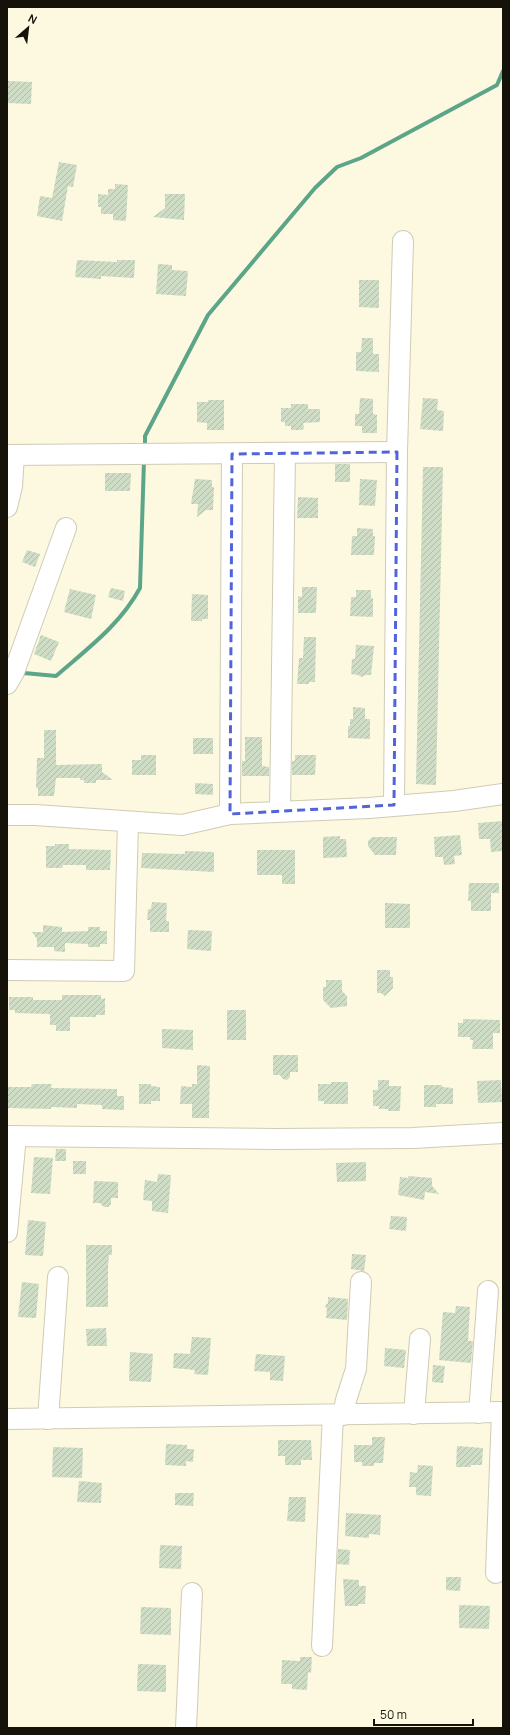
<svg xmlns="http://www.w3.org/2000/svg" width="510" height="1735" font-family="Manrope,sans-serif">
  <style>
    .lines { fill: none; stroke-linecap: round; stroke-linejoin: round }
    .stream { stroke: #5da588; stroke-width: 4 }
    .building { fill: url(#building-hatch) }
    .minor-casing { stroke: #d0cbb4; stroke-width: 22 }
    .minor { stroke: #fff; stroke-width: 20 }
    .marked { fill: none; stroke: #5264da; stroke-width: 3; stroke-dasharray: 8 5; stroke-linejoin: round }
  </style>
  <defs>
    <pattern id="building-hatch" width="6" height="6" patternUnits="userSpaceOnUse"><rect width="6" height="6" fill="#cfdcc6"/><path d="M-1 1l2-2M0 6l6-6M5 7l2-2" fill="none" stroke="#b1bca9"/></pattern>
  </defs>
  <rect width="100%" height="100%" fill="#fdf9e0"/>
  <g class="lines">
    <g class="stream">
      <polyline points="145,447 145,436 208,315 315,188 337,167 361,158 497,85 503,71"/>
      <path d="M21,676L24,673L56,676C87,649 120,625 140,588L144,460"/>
    </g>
  </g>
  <g class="building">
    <polygon points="7,81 32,82 31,104 7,103"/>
    <polygon points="59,162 77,165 73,187 68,186 62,221 37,216 40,196 52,198"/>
    <polygon points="115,184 128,185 126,221 113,220 113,214 101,214 101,207 98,207 98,194 108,195 108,189 115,189"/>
    <polygon points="165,194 185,194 184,220 153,217 165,208"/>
    <polygon points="77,260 117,262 117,260 135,260 134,278 101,276 101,279 75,277"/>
    <polygon points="158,264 172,265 172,270 188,271 186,296 156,294"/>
    <polygon points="359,280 379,280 379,308 359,307"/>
    <polygon points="362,338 373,338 373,354 379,354 379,372 356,371 356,352 361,352"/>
    <polygon points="360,398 373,399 373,414 377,415 377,433 362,433 362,426 355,426 355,414 359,414"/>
    <polygon points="423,398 438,399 437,410 444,411 443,431 420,429"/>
    <polygon points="208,400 224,400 224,430 207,430 207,423 197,422 197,402 208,402"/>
    <polygon points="291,404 308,404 308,409 320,409 320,422 303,423 304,428 302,430 291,430 291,426 285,426 285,422 281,422 281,408 291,408"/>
    <rect x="335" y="464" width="15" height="18"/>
    <polygon points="423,467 443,467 436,785 416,784"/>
    <polygon points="105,473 131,473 130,491 105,491"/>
    <polygon points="195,479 212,480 212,487 214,487 213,510 206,510 197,517 198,504 191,504"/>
    <polygon points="360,479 377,480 375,506 359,505"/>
    <polygon points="298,497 318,498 318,518 297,518"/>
    <polygon points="357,528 373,529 373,536 375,536 374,555 351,555 352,536 357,536"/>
    <polygon points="27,550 40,554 35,567 22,562"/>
    <polygon points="302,587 317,587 316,613 298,613 298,596 302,597"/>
    <polygon points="111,588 125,591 123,601 108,597"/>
    <polygon points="70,589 96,595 91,619 64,612"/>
    <polygon points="356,590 371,590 371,598 373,598 373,617 350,616 351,597 356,597"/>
    <polygon points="192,594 208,595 208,619 202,619 202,621 191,621"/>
    <polygon points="41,635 59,642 51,661 34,654"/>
    <polygon points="304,637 316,637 315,682 309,682 309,684 297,684 299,658 303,658"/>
    <polygon points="356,645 374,646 371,675 365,675 362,677 358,675 351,674 352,659 355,659"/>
    <polygon points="353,707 365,708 365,719 370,719 370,739 348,738 348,726 350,726 350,719 353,719"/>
    <polygon points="44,730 56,730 56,765 102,764 102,772 113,780 96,780 96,783 84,783 84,780 80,780 80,778 56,778 54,796 38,796 38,788 36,788 37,758 44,758"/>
    <polygon points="245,737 262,737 262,766 269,767 269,776 242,776 242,761 245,761"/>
    <rect x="193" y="738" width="20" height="16"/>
    <polygon points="141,755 156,755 156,775 132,775 132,760 141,760"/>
    <polygon points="295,755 316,755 315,775 292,775 292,761 295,761"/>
    <polygon points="195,783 213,784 213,795 195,794"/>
    <polygon points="503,821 503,851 491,852 490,839 479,839 478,823"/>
    <polygon points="460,835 462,855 454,856 455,864 444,865 443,857 435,857 434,837"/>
    <polygon points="340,836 340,839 346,839 347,857 323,858 323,837"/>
    <polygon points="372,837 397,837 396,855 375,855 368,846 368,841"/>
    <polygon points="55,844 69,844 69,849 111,850 110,870 86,870 86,865 63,865 62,868 46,868 46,846 55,846"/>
    <polygon points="257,850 295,850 295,884 282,884 282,875 257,875"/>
    <polygon points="185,851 214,852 214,872 141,868 142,853 185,854"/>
    <polygon points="469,883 499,883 499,893 491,893 491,911 471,911 471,901 468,901"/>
    <polygon points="152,902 167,903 166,921 169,921 169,932 150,932 150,920 147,920 148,909 151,909"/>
    <polygon points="385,903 410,904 410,928 385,928"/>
    <polygon points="43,925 62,927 62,932 88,931 88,927 100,927 100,931 107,931 107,944 100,944 100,947 88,947 88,944 65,943 65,952 54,951 54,947 37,947 37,939 32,932 43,932"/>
    <polygon points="188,930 212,931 211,951 187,949"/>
    <polygon points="377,970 390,970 390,977 393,977 393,988 385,996 381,993 377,993"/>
    <polygon points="326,980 342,980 342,991 347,996 347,1006 331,1008 323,1000 323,987 326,987"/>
    <polygon points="62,995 101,995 101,999 105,998 105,1015 96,1015 96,1017 70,1017 70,1031 56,1031 56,1025 50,1025 50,1014 15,1013 15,1010 9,1010 9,997 33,997 33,1000 62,1000"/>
    <rect x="227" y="1010" width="19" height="30"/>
    <polygon points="463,1019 500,1020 500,1033 493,1033 493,1049 472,1049 473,1040 470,1040 470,1037 458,1037 458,1023 463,1023"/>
    <polygon points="162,1029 193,1030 193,1050 162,1048"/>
    <polygon points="273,1055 298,1055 298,1072 290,1072 290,1077 287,1080 283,1079 280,1075 273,1075"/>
    <polygon points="197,1065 210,1066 209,1118 192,1118 192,1104 180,1104 181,1086 192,1087 192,1084 197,1084"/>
    <polygon points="378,1080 389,1080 389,1086 401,1086 400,1111 388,1111 388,1109 379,1109 379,1106 373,1106 373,1090 378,1090"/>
    <polygon points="501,1080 502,1102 478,1103 477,1081"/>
    <polygon points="331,1082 348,1082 348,1104 324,1104 324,1101 318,1101 318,1084 331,1084"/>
    <polygon points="32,1084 52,1084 51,1088 117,1089 117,1096 124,1096 124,1110 102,1109 102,1105 77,1104 77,1108 51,1107 51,1109 7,1108 7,1087 31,1087"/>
    <polygon points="139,1084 151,1084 151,1086 160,1087 160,1101 151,1101 151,1104 139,1104"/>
    <polygon points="424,1085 442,1085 442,1087 453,1088 453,1104 436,1104 436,1107 424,1107"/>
    <polygon points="56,1149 66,1149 66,1161 55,1161"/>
    <polygon points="34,1157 53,1158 50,1194 31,1193"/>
    <rect x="73" y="1161" width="13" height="13"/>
    <polygon points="366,1162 366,1181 337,1182 336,1163"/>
    <polygon points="158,1174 171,1175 168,1213 152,1211 152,1201 143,1200 145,1180 157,1182"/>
    <polygon points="408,1176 432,1178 432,1186 439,1194 425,1192 424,1200 398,1195 400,1177 408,1178"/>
    <polygon points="94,1181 118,1182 118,1198 111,1198 111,1204 108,1207 104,1207 100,1203 93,1203"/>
    <polygon points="391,1216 407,1217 406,1231 389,1229"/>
    <polygon points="28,1220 46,1222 43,1256 25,1255"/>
    <polygon points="86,1245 112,1245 112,1255 109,1255 108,1267 108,1307 86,1307"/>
    <polygon points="352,1254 366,1255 364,1271 351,1269"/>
    <polygon points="22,1282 39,1284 36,1318 18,1317"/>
    <polygon points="328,1297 348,1299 347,1320 326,1318 327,1309 325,1306 328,1303"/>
    <polygon points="456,1306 470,1307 468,1341 473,1341 471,1363 439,1360 443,1312 455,1313"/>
    <polygon points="106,1328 107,1346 87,1346 86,1329"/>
    <polygon points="192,1337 211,1338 208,1375 194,1374 195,1370 173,1368 174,1353 190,1354"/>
    <polygon points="385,1348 406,1350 404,1368 384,1366"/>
    <polygon points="130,1352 153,1354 151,1382 129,1381"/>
    <polygon points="256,1354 285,1356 283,1381 270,1380 270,1372 254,1371"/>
    <polygon points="433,1365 445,1366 443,1383 432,1382"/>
    <polygon points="372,1437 385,1437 383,1463 374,1463 374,1466 362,1466 362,1462 354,1462 354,1445 372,1445"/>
    <polygon points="278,1440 311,1440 312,1460 301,1460 301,1465 285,1465 285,1456 278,1456"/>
    <polygon points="166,1444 187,1445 187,1449 194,1449 193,1462 186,1461 186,1466 165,1465"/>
    <polygon points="457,1446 483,1448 482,1465 471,1465 471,1467 456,1467"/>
    <polygon points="53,1447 83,1448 82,1478 52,1477"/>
    <polygon points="418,1465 433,1466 431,1496 416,1495 416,1487 409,1487 410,1472 417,1473"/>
    <polygon points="79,1481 102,1483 101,1503 77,1502"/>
    <polygon points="175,1493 194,1493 193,1506 175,1505"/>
    <polygon points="289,1497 306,1497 305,1522 287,1521"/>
    <polygon points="346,1513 381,1515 380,1535 369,1534 369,1538 345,1536"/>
    <polygon points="160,1545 182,1546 181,1569 159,1568"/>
    <polygon points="338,1549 350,1550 349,1565 337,1564"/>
    <polygon points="446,1577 461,1577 460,1591 446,1590"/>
    <polygon points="343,1579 359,1580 359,1586 366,1586 365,1604 358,1604 358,1606 345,1606"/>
    <polygon points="459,1605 490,1606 489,1629 459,1628"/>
    <polygon points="141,1607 171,1608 171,1635 140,1634"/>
    <polygon points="300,1657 312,1657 311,1673 308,1672 307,1690 292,1689 292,1684 281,1684 282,1660 300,1661"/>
    <polygon points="138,1664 166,1665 166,1692 137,1691"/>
  </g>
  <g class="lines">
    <g class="minor-casing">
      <g id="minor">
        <polyline points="7,455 397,452"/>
        <polyline points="7,507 12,486 14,455"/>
        <polyline points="7,684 14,672 66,528"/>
        <polyline points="394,805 397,452 403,241"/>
        <polyline points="280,811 285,453"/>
        <polyline points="230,814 232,454"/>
        <polyline points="7,815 35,815 182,825 230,814 369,808 454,801 503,794"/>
        <polyline points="7,970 124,971 128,823"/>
        <polyline points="7,1136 275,1139 413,1138 503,1133"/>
        <polyline points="7,1232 16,1136"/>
        <polyline points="479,1413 488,1291"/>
        <polyline points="414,1414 420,1339"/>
        <polyline points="343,1415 346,1400 356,1369 361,1282"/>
        <polyline points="7,1419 503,1412"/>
        <polyline points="48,1419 58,1277"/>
        <polyline points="496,1573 502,1412"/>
        <polyline points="322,1646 333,1415"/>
        <polyline points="186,1728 192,1593"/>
      </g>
    </g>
    <use href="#minor" class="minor"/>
  </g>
  <path class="marked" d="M397,452L394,805L230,814L232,454Z"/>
  <rect width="510" height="1735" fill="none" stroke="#141209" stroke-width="16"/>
  <g transform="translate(28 28) rotate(28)" stroke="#fdf9e0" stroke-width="3" paint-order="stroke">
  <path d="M0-3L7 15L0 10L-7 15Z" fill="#141209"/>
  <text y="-6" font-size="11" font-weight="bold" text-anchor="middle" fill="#141209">N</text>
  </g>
  <path d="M374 1719v6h99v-6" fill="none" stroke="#141209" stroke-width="2"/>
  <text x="380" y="1719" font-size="12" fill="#141209" stroke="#fdf9e0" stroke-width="3" paint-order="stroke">50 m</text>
</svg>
